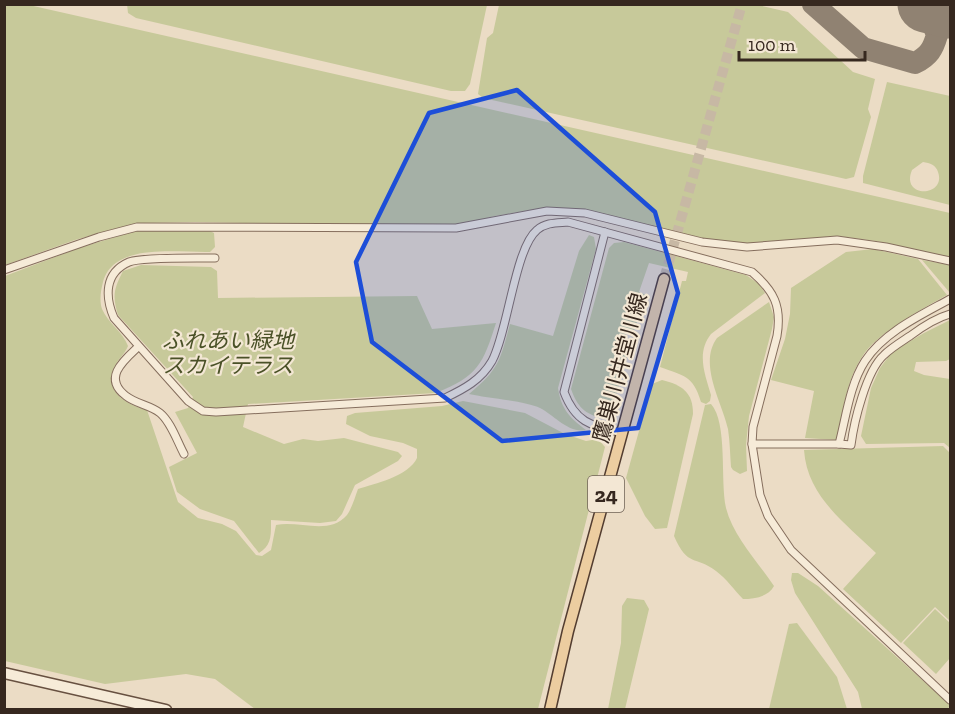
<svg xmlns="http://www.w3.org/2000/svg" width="955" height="714" font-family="'Zilla Slab','Noto Sans JP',serif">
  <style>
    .green { fill: #c7c99a; fill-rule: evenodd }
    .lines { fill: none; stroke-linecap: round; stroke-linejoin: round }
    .taxiway { stroke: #908272; stroke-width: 22 }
    .runway { stroke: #908272; stroke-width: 57 }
    .primary-tunnel { stroke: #c7b8a4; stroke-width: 10; stroke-dasharray: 10 5; stroke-linecap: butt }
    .minor-casing { stroke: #856e5d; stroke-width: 9 }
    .secondary-casing { stroke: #675040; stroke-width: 13 }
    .primary-casing { stroke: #533d30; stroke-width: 13 }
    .minor { stroke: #f6ebd8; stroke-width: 7 }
    .secondary { stroke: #f6ebd8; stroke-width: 10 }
    .primary { stroke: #eccda0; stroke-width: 10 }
    .marked { fill: #1d4ed8; fill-opacity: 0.2; stroke: #1d4ed8; stroke-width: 4.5; stroke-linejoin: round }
    .labels { text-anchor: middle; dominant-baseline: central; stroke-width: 4.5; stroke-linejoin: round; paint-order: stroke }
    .shield { fill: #f3e7d4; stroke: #6f6155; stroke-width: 1.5 }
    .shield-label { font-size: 21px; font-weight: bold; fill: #36281f }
    .park-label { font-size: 22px; font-style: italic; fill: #4a5127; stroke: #f3e7d4 }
    .street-label { font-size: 22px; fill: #36281f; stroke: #f3e7d4 }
  </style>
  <rect width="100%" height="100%" fill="#ebdcc5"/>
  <g class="green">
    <polygon points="127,4 487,4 487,5 470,84 465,91 451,91 136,18 128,13"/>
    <polygon points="4,5 29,5 950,213 950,257 876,241 837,236 746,244 702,238 587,210 543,208 495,216 459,225 395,226 195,222 143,223 110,230 75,240 5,265"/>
    <polygon points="499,5 754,4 788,12 853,72 875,79 868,109 871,117 854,177 846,179 483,98 478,94 487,38 493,33"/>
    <path d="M887,82L950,96V205L863,183V176ZM923,162C930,163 936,165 938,172C947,197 900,199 912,170Z"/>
    <path d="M138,230H208L214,233L215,247L210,252C177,253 114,242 103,282C101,290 99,300 102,309C108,323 123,332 128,346C125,354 118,359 115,366C103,392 126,404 147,410L178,502L198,518L222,524L236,531L256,555L262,556L271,550L276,525C299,520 329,536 347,515C352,508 355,497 358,489C374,484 409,476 417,458C417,458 417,449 417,449L403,443L370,436L346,424L347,416L355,413L442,406L463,401L525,413L565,434L586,441L598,439L605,447L538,709H255L215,679L186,674L105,684L5,661V276L76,249Z"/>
    <path d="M589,235L594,237L596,249L558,388C561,409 570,418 586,430C569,434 554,415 540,408C526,401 486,398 469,394C499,369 500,361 510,324L553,336L579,251Z"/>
    <path d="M624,242L746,275L759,284L765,293L711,334C696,353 705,374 711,395L710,401L706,404L701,402C693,375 684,376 660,367L682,281H686L688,272L649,263L639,292L646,295L633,334L627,332L623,343L630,347L614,403L618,405L617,409L603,418C585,415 577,406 571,389L609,248L614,243Z"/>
    <path d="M873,249L918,259L947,295C924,308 875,334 862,357C846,381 843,412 837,440L805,438L814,391L771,380L785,339L790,314L791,288L846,252Z"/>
    <polygon points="922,260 950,265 950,293"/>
    <path d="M141,265L211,267L217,271L218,298L417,296L432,329L496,323C483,364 478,376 436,393L248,404L243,427L284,444L303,439L318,441L344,438L398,452L402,456L398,461L355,485L342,514L336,521L320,523L271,520C271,535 272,545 259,553L234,521L200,509L177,492L169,467L197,453L175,412L188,408L193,397L118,315C112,295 114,289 123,271Z"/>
    <path d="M769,302L774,317L772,329L749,416L746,445L747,471L740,474L733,470L731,467C730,455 730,442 728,429C722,402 698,364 717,338Z"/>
    <polygon points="950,320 950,359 946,361 916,362 914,371 924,375 950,379 950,448 944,443 866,444 861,436 871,388 880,368 892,352 924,333"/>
    <path d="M662,380C682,385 693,392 693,414L667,528L655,529L645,516L626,478L652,384Z"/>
    <path d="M711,404C728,423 720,481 726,508C733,536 758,562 774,586C768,597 754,599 743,599C734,590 727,579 716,571C695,555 688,568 674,536L705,405Z"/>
    <path d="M943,446L950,453V621L935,607L901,643L843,589L876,553C845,523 807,496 804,450Z"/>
    <polygon points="792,573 798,573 818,586 950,705 948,709 862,709 858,692 795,593 791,580"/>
    <polygon points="627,598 644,600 649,609 625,709 608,709 621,643 622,606"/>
    <polygon points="935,609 950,623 950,658 936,674 903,643"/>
    <polygon points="797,623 837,677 847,709 769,709 789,624"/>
  </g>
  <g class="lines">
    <path class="taxiway" d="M813,4L863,48L915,63C929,56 933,49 937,35L930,16L919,4"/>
    <polyline class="runway" points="926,4 950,10"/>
    <polyline class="primary-tunnel" points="664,279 742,4"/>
    <g class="minor-casing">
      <g id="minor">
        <path d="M605,232L564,392C576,424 593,426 623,433"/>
        <path d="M215,258C198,258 141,257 129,262C104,273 105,297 114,318L188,401L203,411L216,412L445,398C464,389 481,380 492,361C508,331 515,248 537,230C546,222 558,223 568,222L752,272C774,291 782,306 777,336L753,427L752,444L760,495L768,516L791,550L950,700"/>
        <polyline points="4,270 99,237 137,227 456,228 547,211 585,213 702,242 747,247 837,240 886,247 950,261"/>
        <path d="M138,347C124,360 102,378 126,396C136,404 150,405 160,413C171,422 177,441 184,454"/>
        <path d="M752,444H839C846,417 850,384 865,361C884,332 921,315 950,299"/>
        <path d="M839,444L851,445C854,422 866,371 884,355C891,348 901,342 910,336C922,327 936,318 950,314"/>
      </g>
    </g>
    <g class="secondary-casing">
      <polyline id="secondary" points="4,673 166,710"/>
    </g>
    <g class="primary-casing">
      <polyline id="primary" points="550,710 568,631 664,279"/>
    </g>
    <use href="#minor" class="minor"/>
    <use href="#secondary" class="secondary"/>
    <use href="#primary" class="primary"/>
  </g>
  <path class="marked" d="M517,90L655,212L678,293L638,428L502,441L372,342L356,262L429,113Z"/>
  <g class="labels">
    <rect class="shield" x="588" y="476" width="36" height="36" rx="4.5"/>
    <g class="shield-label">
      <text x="606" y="494">24</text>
    </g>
    <g class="park-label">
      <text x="228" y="340">ふれあい緑地<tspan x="228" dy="25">スカイテラス</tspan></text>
    </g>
    <g class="street-label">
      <text transform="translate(620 368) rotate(-75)">鷹巣川井堂川線</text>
    </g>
  </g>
  <rect width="955" height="714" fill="none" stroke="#36281f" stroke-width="12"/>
  <path d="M739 51v9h126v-9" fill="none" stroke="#36281f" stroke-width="3"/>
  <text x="748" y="51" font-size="18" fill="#36281f" stroke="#f3e7d4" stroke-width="4.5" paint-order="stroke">100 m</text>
</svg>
